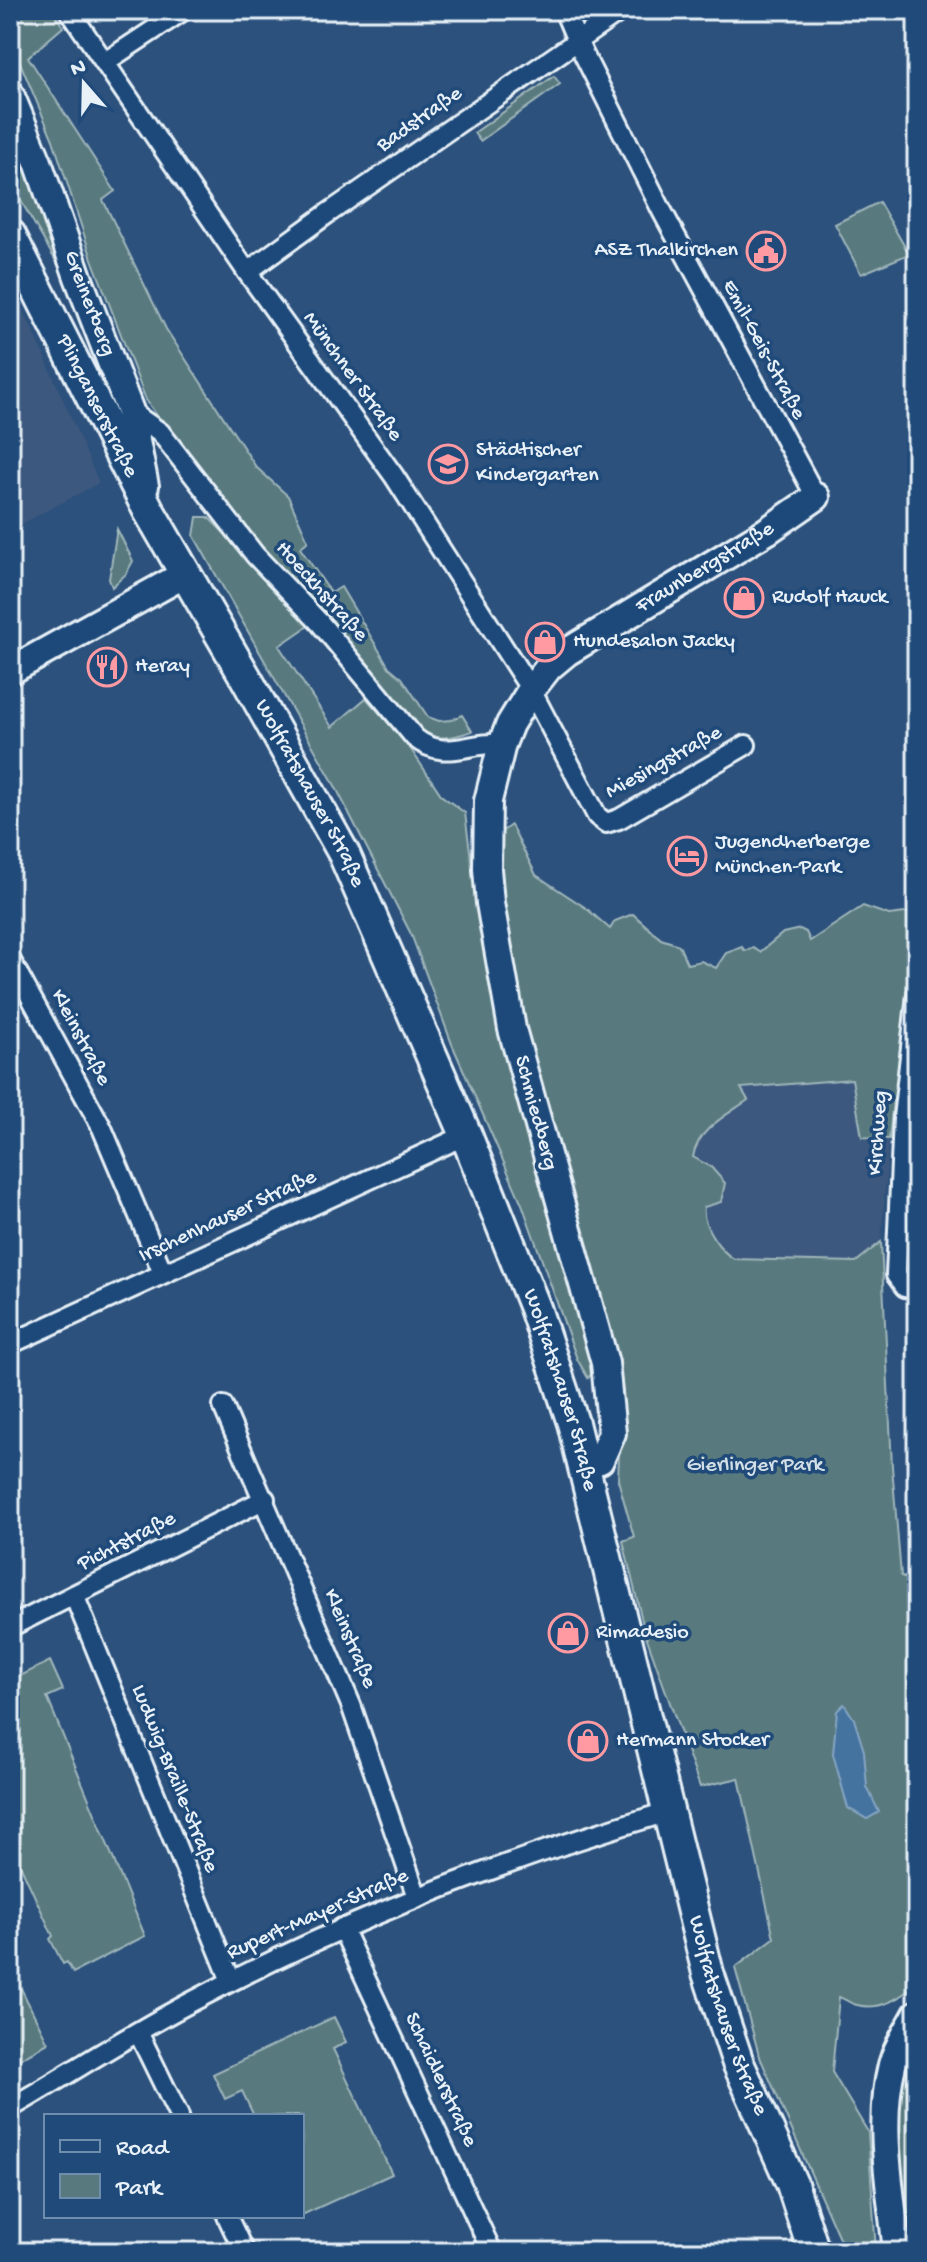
<svg xmlns="http://www.w3.org/2000/svg" width="927" height="2262" font-family="'Gochi Hand',sans-serif">
  <style>
    .built { fill: #3c597e }
    .green { fill: #587a7e; stroke: #a0b6bb; stroke-width: 2 }
    .water { fill: #4473a0; stroke: #86a5c3; stroke-width: 2 }
    .lines { fill: none; stroke-linecap: round; stroke-linejoin: round }
    .street-casing { stroke: #e8f1f8; stroke-width: 24 }
    .secondary-casing { stroke: #e8f1f8; stroke-width: 32 }
    .primary-casing { stroke: #e8f1f8; stroke-width: 36 }
    .street { stroke: #1f4a7a; stroke-width: 18 }
    .secondary { stroke: #1f4a7a; stroke-width: 26 }
    .primary { stroke: #1f4a7a; stroke-width: 30 }
    .labels { text-anchor: middle; dominant-baseline: central; stroke-width: 7; stroke-linejoin: round; paint-order: stroke }
    .street-label { font-size: 22px; fill: #e8f1f8; stroke: #1f4a7a }
    .poi-label { font-size: 22px; fill: #e8f1f8; stroke: #1f4a7a; text-anchor: start }
    .park-label { font-size: 22px; fill: #d2dfe6; stroke: #1f4a7a }
  </style>
  <rect width="100%" height="100%" fill="#2c517c"/>
  <filter id="ink" filterUnits="userSpaceOnUse"><feTurbulence type="fractalNoise" baseFrequency=".0125" numOctaves="2"/><feDisplacementMap in="SourceGraphic" scale="16" xChannelSelector="R" yChannelSelector="G"/><feConvolveMatrix kernelMatrix="1 2 1 2 8 2 1 2 1" color-interpolation-filters="sRGB"/></filter>
  <g filter="url(#ink)">
    <g class="built">
      <polygon points="10,287 33,330 99,483 10,530"/>
      <polygon points="853,1079 862,1136 889,1139 881,1242 856,1262 734,1259 724,1253 667,1154 740,1088"/>
    </g>
    <g class="green">
      <path d="M10,10H52L63,27L28,57L115,191L103,200L166,329L256,467L288,496L308,541L300,548L331,593L341,587L389,667L402,678L428,717L439,721L451,720L462,715L472,731C442,742 432,740 407,721L313,602L257,547L201,478L146,400L92,259L53,140L10,39Z"/>
      <polygon points="554,76 560,84 480,141 474,133"/>
      <polygon points="10,123 61,270 10,182"/>
      <polygon points="879,202 909,254 861,274 835,224"/>
      <polygon points="197,517 208,517 302,611 311,624 279,646 332,727 366,698 408,745 442,796 465,813 474,882 508,1051 595,1370 588,1378 577,1359 522,1204 452,1044 411,934 332,780 194,536"/>
      <polygon points="117,529 133,561 126,574 112,587 109,579"/>
      <path d="M511,825L536,875L586,908L610,929L615,921L633,914L661,939L679,945L687,964L701,961L716,968L726,953L742,947L745,951L753,948L760,952L783,933L800,929L806,932L810,941L863,906L889,915L914,912L899,1082L893,1101L889,1139L862,1137L852,1079L741,1088L748,1100C725,1116 698,1129 693,1157L711,1167L725,1183L721,1202L704,1207C701,1224 720,1251 734,1259L856,1262L881,1242L892,1466L901,1576L917,1583V1982C902,1998 880,2011 857,2005C851,2004 845,1999 839,1997L832,2072L868,2132L876,2252H841L840,2240L759,2055L735,1968L774,1938L739,1778L700,1787L645,1633L623,1541L634,1537L618,1480L620,1429L521,1028L493,838Z"/>
      <polygon points="50,1661 63,1690 47,1697 145,1936 73,1973 67,1962 63,1964 50,1939 53,1936 10,1843 10,1681"/>
      <polygon points="10,1966 48,2043 10,2064"/>
      <polygon points="334,2017 346,2042 333,2049 392,2174 302,2215 302,2116 254,2116 242,2091 225,2099 213,2074"/>
      <polygon points="901,2056 917,2063 917,2252 903,2252 894,2123"/>
    </g>
    <polygon class="water" points="844,1704 854,1719 864,1751 867,1787 879,1812 867,1819 848,1808 833,1754 837,1711"/>
    <g class="lines">
      <g class="street-casing">
        <g id="street">
          <polyline points="69,10 247,272 394,476 531,690 597,816 606,823 619,819 746,745"/>
          <polyline points="564,10 577,41 662,211 816,497"/>
          <polyline points="105,62 184,10"/>
          <polyline points="247,272 327,214 622,10"/>
          <path d="M130,411L160,432L255,555L320,623L415,738C445,762 469,741 502,744"/>
          <polyline points="10,959 102,1128 163,1273"/>
          <polyline points="917,994 903,1118 896,1275 905,1287 917,1290"/>
          <polyline points="10,1344 466,1135"/>
          <polyline points="223,1406 351,1705 417,1897"/>
          <polyline points="74,1595 231,1981"/>
          <polyline points="10,1627 265,1499"/>
          <polyline points="342,1928 492,2252"/>
          <polyline points="138,2032 179,2116"/>
          <path d="M10,2108C73,2072 134,2031 199,1998C348,1919 505,1860 667,1812"/>
          <polyline points="227,2216 244,2252"/>
        </g>
      </g>
      <g class="secondary-casing">
        <g id="secondary">
          <path id="s1" d="M10,94L38,162L78,277L130,411L145,486"/>
          <polyline points="10,671 185,574"/>
          <path id="s2" d="M584,1465L600,1460L612,1433L605,1363L512,1029L490,903L487,869L488,801L502,744L510,724L531,690L549,667L567,652L767,531L816,497"/>
          <path d="M897,2252C891,2191 877,2125 892,2065C897,2046 908,2031 917,2014"/>
        </g>
      </g>
      <g class="primary-casing">
        <g id="primary">
          <path id="s3" d="M10,235L149,511L246,678L344,854L466,1135L535,1308L573,1423L708,1973L738,2063L792,2184L814,2252"/>
        </g>
      </g>
      <use href="#street" class="street"/>
      <use href="#secondary" class="secondary"/>
      <use href="#primary" class="primary"/>
    </g>
  </g>
  <defs>
    <g id="civic-ring" transform="scale(2)"><circle r="9.5" fill="#1f4a7a" stroke="#ff9aa2" stroke-width="1.5"/><path d="M-.6-6.5H3V-4.5H.6V-3L4-1V1h2V6H-6V1h2V-1L-.6-3ZM-1.2 2.5V6h2.4V2.5Z" fill="#ff9aa2"/></g>
    <g id="school-ring" transform="scale(2)"><circle r="9.5" fill="#1f4a7a" stroke="#ff9aa2" stroke-width="1.5"/><path d="M0-5L7-2L0 1L-7-2ZM-4 1L0 2.5L4 1V4Q0 6-4 4Z" fill="#ff9aa2"/></g>
    <g id="shop-ring" transform="scale(2)"><circle r="9.5" fill="#1f4a7a" stroke="#ff9aa2" stroke-width="1.5"/><path d="M-5-2.5h2.3a2.7 3.5 0 0 1 5.4 0H5L5.5 6h-11ZM-1.5-2.5h3a1.5 2.3 0 0 0-3 0Z" fill="#ff9aa2"/></g>
    <g id="restaurant-ring" transform="scale(2)"><circle r="9.5" fill="#1f4a7a" stroke="#ff9aa2" stroke-width="1.5"/><path d="M-5-6h1v4h1v-4h1v4h1v-4h1v5L-1.5 .5V6h-2V.5L-5-1ZM5-6V6H3V1.5H1.5Q1.5-4 5-6Z" fill="#ff9aa2"/></g>
    <g id="hotel-ring" transform="scale(2)"><circle r="9.5" fill="#1f4a7a" stroke="#ff9aa2" stroke-width="1.5"/><path d="M-6-4.5h1.5V1H6V5H4.5V3h-9V5H-6ZM-4 0a1.8 1.8 0 1 1 3.6 0ZM.5 0V-2.5h3Q6-2.5 6 0Z" fill="#ff9aa2"/></g>
  </defs>
  <g fill-rule="evenodd">
    <use href="#civic-ring" x="766" y="251"/>
    <use href="#school-ring" x="448" y="464"/>
    <use href="#shop-ring" x="744" y="598"/>
    <use href="#shop-ring" x="545" y="642"/>
    <use href="#restaurant-ring" x="107" y="667"/>
    <use href="#hotel-ring" x="687" y="856"/>
    <use href="#shop-ring" x="568" y="1633"/>
    <use href="#shop-ring" x="588" y="1741"/>
  </g>
  <g class="labels">
    <g class="street-label">
      <text transform="translate(420 120) rotate(-35)">Badstraße</text>
      <text stroke="none"><textPath href="#s1" startOffset="224">Greinerberg</textPath></text>
      <text transform="translate(763 350) rotate(62)">Emil-Geis-Straße</text>
      <text transform="translate(352 377) rotate(54)">Münchner Straße</text>
      <text stroke="none"><textPath href="#s3" startOffset="192">Plinganserstraße</textPath></text>
      <text stroke="none"><textPath href="#s2" startOffset="1028">Fraunbergstraße</textPath></text>
      <text transform="translate(321 592) rotate(48)">Hoeckhstraße</text>
      <text transform="translate(664 763) rotate(-29)">Miesingstraße</text>
      <text stroke="none"><textPath href="#s3" startOffset="634">Wolfratshauser Straße</textPath></text>
      <text transform="translate(80 1038) rotate(62)">Kleinstraße</text>
      <text transform="translate(535 1113) rotate(75)">Schmiedberg</text>
      <text transform="translate(879 1133) rotate(-86)">Kirchweg</text>
      <text transform="translate(228 1217) rotate(-25)">Irschenhauser Straße</text>
      <text stroke="none"><textPath href="#s3" startOffset="1282">Wolfratshauser Straße</textPath></text>
      <text transform="translate(127 1542) rotate(-27)">Pichtstraße</text>
      <text transform="translate(349 1639) rotate(67)">Kleinstraße</text>
      <text transform="translate(174 1779) rotate(68)">Ludwig-Braille-Straße</text>
      <text transform="translate(318 1915) rotate(-24)">Rupert-Mayer-Straße</text>
      <text stroke="none"><textPath href="#s3" startOffset="1930">Wolfratshauser Straße</textPath></text>
      <text transform="translate(440 2080) rotate(65)">Schaidlerstraße</text>
    </g>
    <g class="poi-label">
      <text x="738" y="251" text-anchor="end">ASZ Thalkirchen</text>
      <text x="476" y="451">Städtischer<tspan x="476" dy="25">Kindergarten</tspan></text>
      <text x="772" y="598">Rudolf Hauck</text>
      <text x="573" y="642">Hundesalon Jacky</text>
      <text x="135" y="667">Heray</text>
      <text x="715" y="843">Jugendherberge<tspan x="715" dy="25">München-Park</tspan></text>
      <text x="596" y="1633">Rimadesio</text>
      <text x="616" y="1741">Hermann Stocker</text>
    </g>
    <g class="park-label">
      <text x="755" y="1466">Gierlinger Park</text>
    </g>
  </g>
  <rect width="927" height="2262" fill="none" stroke="#1f4a7a" stroke-width="40"/>
  <rect x="20" y="20" width="887" height="2222" fill="none" stroke="#e8f1f8" stroke-width="3" filter="url(#ink)"/>
  <rect x="44" y="2114" width="260" height="104" fill="#1f4a7a" stroke="#6f8dac" stroke-width="2"/>
  <rect x="60" y="2140" width="40" height="12" fill="#1f4a7a" stroke="#6f8dac" stroke-width="2"/>
  <text x="116" y="2154" font-size="24" fill="#e8f1f8">Road</text>
  <rect x="60" y="2174" width="40" height="24" fill="#587a7e" stroke="#6f8dac" stroke-width="2"/>
  <text x="116" y="2194" font-size="24" fill="#e8f1f8">Park</text>
  <g transform="translate(84 84) rotate(340)" stroke="#1f4a7a" stroke-width="6" paint-order="stroke">
  <path d="M0-6L14 30L0 20L-14 30Z" fill="#e8f1f8"/>
  <text y="-12" font-size="22" font-weight="bold" text-anchor="middle" fill="#e8f1f8">N</text>
  </g>
</svg>
